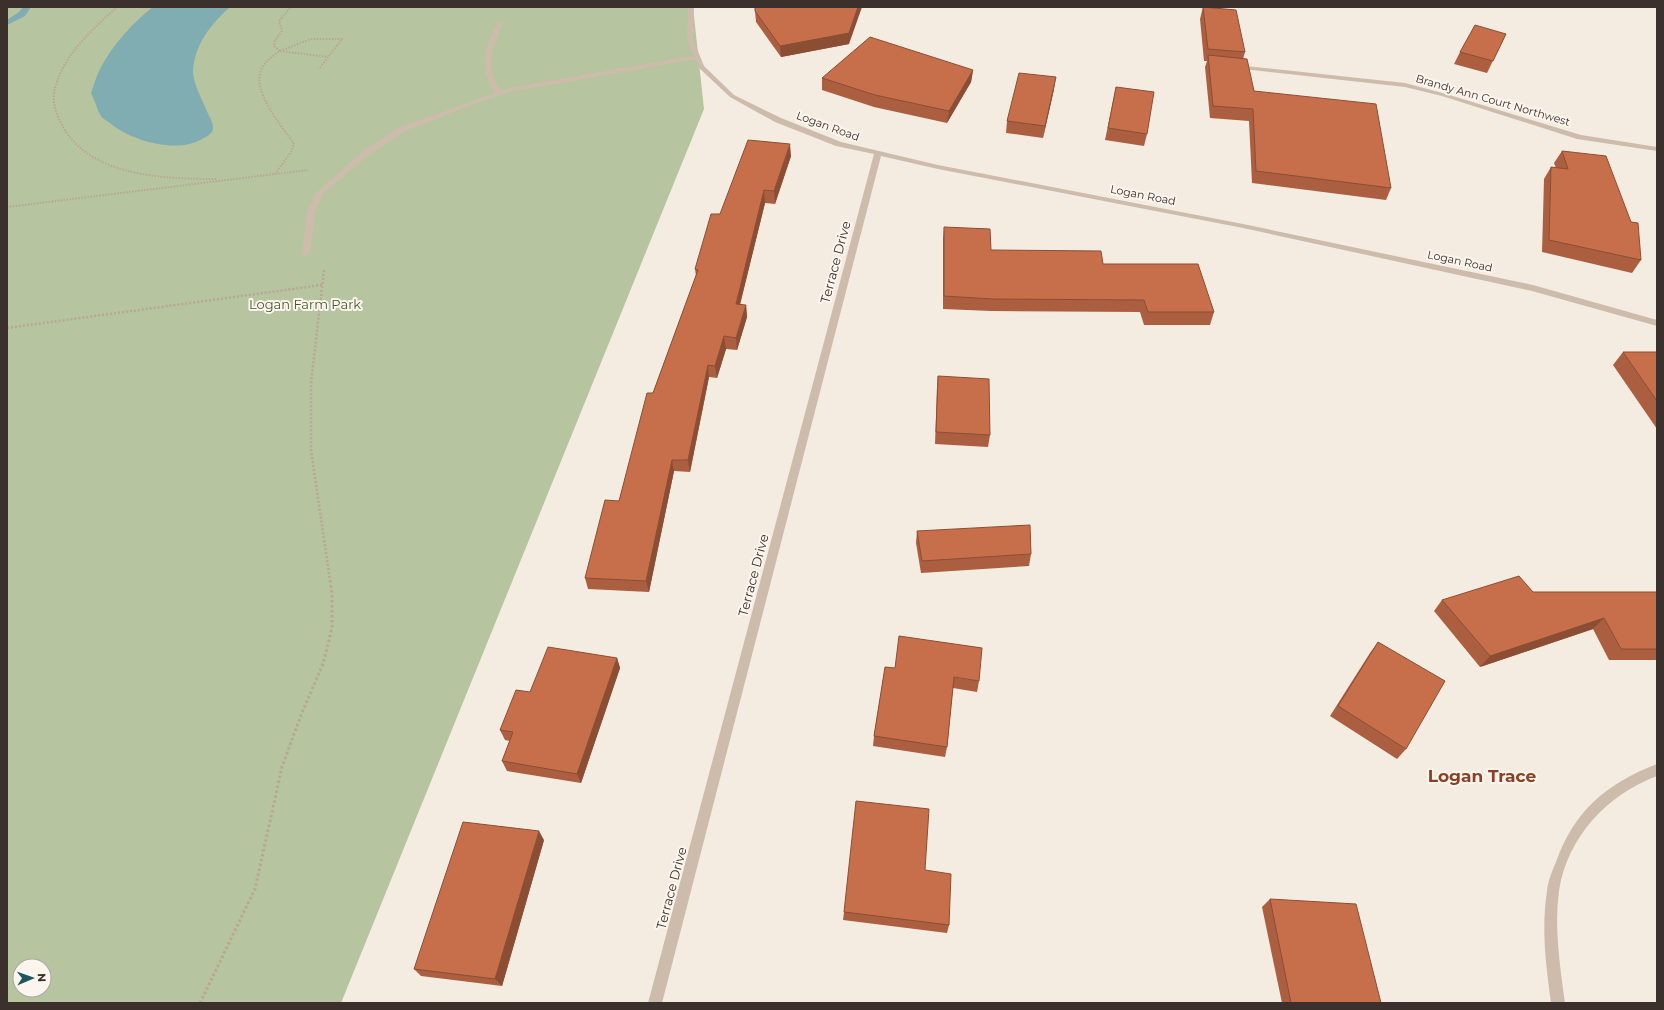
<svg xmlns="http://www.w3.org/2000/svg" width="1664" height="1010" font-family="Montserrat,sans-serif">
  <style>
    .green { fill: #b6c4a0; fill-rule: evenodd }
    .water { fill: #7fadb1 }
    .lines { fill: none; stroke-linecap: round; stroke-linejoin: round }
    .stream { fill: #7fadb1; fill-rule: evenodd }
    .path-far2 { stroke: #b9a696; stroke-width: 2; stroke-dasharray: 1.5 1.5; stroke-linecap: butt }
    .path-far1 { stroke: #b9a696; stroke-width: 2.5; stroke-dasharray: 2 2; stroke-linecap: butt }
    .path { stroke: #b9a696; stroke-width: 3; stroke-dasharray: 2.5 2.5; stroke-linecap: butt }
    .service { fill: #cdbcac; fill-rule: evenodd }
    .minor { fill: #cdbcac; fill-rule: evenodd }
    .wall { fill: #ab5f40 }
    .shaded-wall { fill: #8b4e34 }
    .building { fill: #c76f4b; stroke: #8b4e34 }
    .labels { text-anchor: middle; dominant-baseline: central; stroke-width: 4; stroke-linejoin: round; paint-order: stroke }
    .far-street-label { font-size: 11px; fill: #3b302b; stroke: #fbf5ee }
    .street-label { font-size: 13px; fill: #3b302b; stroke: #fbf5ee }
    .park-label { font-size: 13px; fill: #48592e; stroke: #fbf5ee }
    .near-neighbourhood-label { font-size: 17px; font-weight: bold; fill: #8b4023; stroke: #fbf5ee }
  </style>
  <rect width="100%" height="100%" fill="#f4ece1"/>
  <path class="green" d="M7,7H693L704,109L341,1003H7ZM20,966H44V990H20Z"/>
  <path class="water" d="M153,7H230C211,24 194,45 193,72C193,82 202,100 206,109C208,115 214,123 213,129C212,134 206,137 202,139C177,154 131,141 110,123C107,121 102,118 101,116C98,112 94,98 91,93C94,85 96,77 100,69C112,46 132,23 153,7Z"/>
  <g class="lines">
    <polygon class="stream" points="23,7 31,7 25,16 7,25 7,20 19,12"/>
    <g class="path-far2">
      <path d="M117,7C94,28 65,53 56,85C51,99 55,112 62,125C89,177 165,179 217,179"/>
      <polyline points="280,51 311,39 342,39 319,69"/>
      <polyline points="280,51 328,57"/>
      <path d="M275,174L291,152L294,144C282,126 250,90 262,68C266,60 273,56 280,51L274,46V42L282,31L279,21L291,7"/>
      <polyline points="7,207 308,170"/>
    </g>
    <g class="path-far1">
      <polyline points="324,270 311,383 311,450 330,580"/>
      <polyline points="7,328 322,285"/>
    </g>
    <polyline class="path" points="200,1003 255,889 282,767 301,715 323,664 332,628 332,594 330,579"/>
    <path class="service" d="M498,22L503,23C493,48 483,67 501,91L514,87L697,55L700,57L697,59L515,91L484,100L406,131L370,154L323,194L315,212L310,253L306,256L303,255L302,253L307,212L316,193L364,150L400,127L495,93C478,69 485,46 498,22Z"/>
    <g class="minor">
      <polygon points="688,7 694,7 693,39 704,66 734,95 781,118 841,142 938,165 1243,224 1533,285 1657,320 1657,326 1532,291 1243,228 938,169 881,156 662,1003 648,1003 874,154 836,146 775,122 730,97 698,67 687,39"/>
      <polygon points="1236,65 1405,83 1446,94 1581,135 1657,147 1657,151 1577,139 1442,96 1405,87 1234,68 1234,66"/>
      <path d="M1657,764V776C1608,794 1567,837 1559,891C1554,928 1560,966 1565,1003H1551C1546,966 1541,928 1547,891C1548,881 1552,871 1556,862C1574,811 1607,783 1657,764Z"/>
    </g>
  </g>
  <g class="wall">
    <polygon points="1203,7 1245,52 1243,59 1254,91 1391,188 1386,200 1252,183 1249,121 1210,118 1205,67 1207,61 1204,61 1200,19"/>
    <polygon points="755,11 849,44 781,57 756,22"/>
    <polygon points="1506,34 1487,73 1454,64 1460,52"/>
    <polygon points="973,70 971,82 947,123 874,107 822,90 822,78"/>
    <polygon points="1116,87 1147,134 1144,146 1105,140"/>
    <polygon points="1054,89 1043,138 1006,133 1007,121"/>
    <polygon points="1562,151 1641,260 1632,273 1542,252 1544,179 1551,167 1556,168 1554,163"/>
    <polygon points="791,156 775,204 765,203 740,305 746,305 747,317 737,350 726,349 717,378 709,377 690,472 674,471 649,592 588,589 585,578 619,501 653,393 696,276 695,269 720,214"/>
    <polygon points="944,227 991,250 1103,264 1214,312 1210,325 1144,325 1140,312 991,311 943,309 943,239"/>
    <polygon points="1623,352 1657,352 1657,429 1613,365"/>
    <polygon points="938,376 990,435 988,447 935,444 937,388"/>
    <polygon points="917,531 1031,554 1029,566 921,573 916,543"/>
    <polygon points="1533,592 1657,592 1657,660 1609,660 1593,629 1480,667 1434,611 1442,600"/>
    <polygon points="1378,642 1406,749 1397,759 1330,716 1370,653"/>
    <polygon points="617,658 620,668 581,783 507,771 502,761 510,741 505,740 500,730 530,692"/>
    <polygon points="885,667 979,681 977,692 953,688 947,747 945,757 873,746 874,736"/>
    <polygon points="544,840 502,986 421,976 414,969"/>
    <polygon points="925,870 949,925 947,933 843,920 844,912"/>
    <polygon points="1270,899 1381,1003 1282,1003 1262,907"/>
  </g>
  <g class="shaded-wall">
    <polygon points="858,7 862,7 849,44 781,57 780,46"/>
    <polygon points="973,70 971,82 947,123 949,111"/>
    <polygon points="1056,77 1054,89 1043,138 1045,126"/>
    <polygon points="790,144 791,156 775,204 774,191"/>
    <polygon points="764,190 765,203 737,316 736,304"/>
    <polygon points="746,305 747,317 737,350 736,338"/>
    <polygon points="724,336 726,349 717,378 715,366"/>
    <polygon points="708,365 709,377 690,472 688,460"/>
    <polygon points="672,460 674,471 649,592 646,581"/>
    <polygon points="1604,618 1593,629 1480,667 1490,656"/>
    <polygon points="617,658 620,668 581,783 577,774"/>
    <polygon points="539,831 544,840 502,986 495,979"/>
  </g>
  <g class="building">
    <polygon points="755,7 858,7 849,33 780,46 755,11"/>
    <polygon points="1203,7 1236,10 1245,52 1208,49"/>
    <polygon points="1475,25 1506,34 1493,61 1460,52"/>
    <polygon points="870,37 973,70 949,111 875,95 822,78"/>
    <polygon points="1208,55 1247,59 1254,91 1376,104 1391,188 1256,171 1253,109 1213,106"/>
    <polygon points="1019,73 1056,77 1045,126 1007,121"/>
    <polygon points="1116,87 1154,92 1147,134 1108,128"/>
    <polygon points="748,140 790,144 774,191 764,190 736,304 746,305 736,338 724,336 715,366 708,365 688,460 672,460 646,581 585,578 605,500 619,501 647,393 653,393 698,270 695,269 711,214 720,214"/>
    <polygon points="1562,151 1606,156 1631,222 1638,223 1641,260 1549,240 1551,167 1568,169"/>
    <polygon points="944,227 990,229 991,250 1101,251 1103,264 1198,264 1214,312 1148,312 1144,300 993,299 944,296"/>
    <polygon points="1623,352 1657,352 1657,401"/>
    <polygon points="938,376 989,379 990,435 936,432"/>
    <polygon points="1030,525 1031,554 922,561 917,531"/>
    <polygon points="1519,576 1533,592 1657,592 1657,649 1621,649 1604,618 1490,656 1442,600"/>
    <polygon points="899,636 982,648 979,681 954,677 947,747 874,736 885,667 895,668"/>
    <polygon points="1378,642 1445,681 1406,749 1338,706"/>
    <polygon points="548,647 617,658 577,774 502,761 513,732 500,730 516,690 530,692"/>
    <polygon points="856,801 929,809 925,870 951,874 949,925 844,912"/>
    <polygon points="463,822 539,831 495,979 414,969"/>
    <polygon points="1270,899 1356,904 1381,1003 1291,1003"/>
  </g>
  <g class="labels">
    <g class="far-street-label">
      <text transform="translate(1493 100) rotate(16)">Brandy Ann Court Northwest</text>
      <text transform="translate(828 126) rotate(20)">Logan Road</text>
      <text transform="translate(1143 195) rotate(11)">Logan Road</text>
      <text transform="translate(1460 261) rotate(12)">Logan Road</text>
    </g>
    <g class="street-label">
      <text transform="translate(835 262) rotate(-75)">Terrace Drive</text>
      <text transform="translate(753 575) rotate(-75)">Terrace Drive</text>
      <text transform="translate(671 888) rotate(-75)">Terrace Drive</text>
    </g>
    <g class="park-label">
      <text x="305" y="304">Logan Farm Park</text>
    </g>
    <g class="near-neighbourhood-label">
      <text x="1482" y="776">Logan Trace</text>
    </g>
  </g>
  <rect width="1664" height="1010" fill="none" stroke="#3b302b" stroke-width="16"/>
  <g transform="translate(32 978) rotate(88)"><circle r="19" fill="#fbf5ee" stroke="#aea6a0"/>
  <path d="M0-3L7 15L0 10L-7 15Z" fill="#1f575d"/>
  <text y="-6" font-size="11" font-weight="bold" text-anchor="middle" fill="#3b302b">N</text>
  </g>
</svg>
